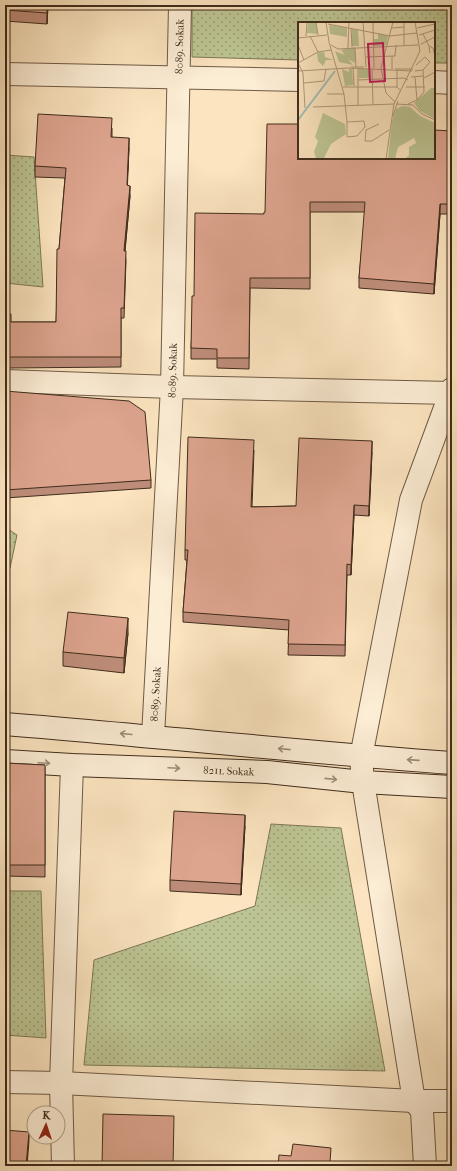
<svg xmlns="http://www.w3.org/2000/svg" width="457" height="1171" font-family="'IM FELL French Canon',serif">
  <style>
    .grass { fill: url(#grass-dots); stroke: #7e7857 }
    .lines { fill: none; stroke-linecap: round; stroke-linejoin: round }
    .street-casing { stroke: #6f5a44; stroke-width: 24 }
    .secondary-casing { stroke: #402c1b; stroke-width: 24 }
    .street { stroke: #fcedd5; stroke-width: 22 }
    .secondary { stroke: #fcedd5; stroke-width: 22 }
    .wall { fill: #be8d7a; stroke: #402c1b }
    .shaded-wall { fill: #9b7363; stroke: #402c1b }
    .building { fill: #dda48e; stroke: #402c1b }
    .oneway { stroke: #9e8c78 }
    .labels { text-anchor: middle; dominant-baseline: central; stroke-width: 3; stroke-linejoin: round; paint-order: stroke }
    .street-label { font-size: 11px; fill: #402c1b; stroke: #fcedd5 }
    .inset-river { fill: none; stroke: #9fbeb3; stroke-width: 2 }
    .inset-road { fill: none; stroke: #b09a7d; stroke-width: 1 }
    .view { fill: #c2185b; fill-opacity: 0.15; stroke: #c2185b; stroke-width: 2 }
    .inset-edge { fill: none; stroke: #402c1b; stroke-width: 2 }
  </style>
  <defs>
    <pattern id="grass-dots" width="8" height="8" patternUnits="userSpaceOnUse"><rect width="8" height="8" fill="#bdc493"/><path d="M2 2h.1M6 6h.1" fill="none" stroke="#9b9f77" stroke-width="1.8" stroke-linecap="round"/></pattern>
  </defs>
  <rect width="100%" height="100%" fill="#fbe4bf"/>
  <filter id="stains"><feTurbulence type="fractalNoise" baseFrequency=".005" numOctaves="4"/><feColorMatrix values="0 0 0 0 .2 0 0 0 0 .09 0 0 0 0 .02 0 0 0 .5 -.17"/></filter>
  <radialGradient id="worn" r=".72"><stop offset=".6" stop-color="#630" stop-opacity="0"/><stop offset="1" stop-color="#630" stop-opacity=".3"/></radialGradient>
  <g class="grass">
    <polygon points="192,5 452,5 452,63 434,63 434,23 299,23 299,60 192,57"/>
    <polygon points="5,155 34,157 43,287 5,283"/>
    <polygon points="5,527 17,535 10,568 5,567"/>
    <polygon points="271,824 341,828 385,1071 84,1065 94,960 255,906"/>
    <polygon points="5,891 41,891 46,1038 5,1035"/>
  </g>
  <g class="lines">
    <g class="street-casing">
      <g id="street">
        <polyline points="5,74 299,80"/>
        <polyline points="434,82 452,83"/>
        <polyline points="5,381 172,387 452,393"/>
        <path id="s1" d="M153,736L172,387L180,5"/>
        <polyline points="5,1082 61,1083 414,1101 452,1101"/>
        <polyline points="63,1166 61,1083 72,765"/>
        <polyline points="425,1166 422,1111 414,1101 363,782 361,757 411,500 452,389"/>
      </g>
    </g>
    <g class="secondary-casing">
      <g id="secondary">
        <path d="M5,724C154,736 303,752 452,763"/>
        <path id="s2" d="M5,761L72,765L267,772L363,782L452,787"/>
      </g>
    </g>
    <use href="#street" class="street"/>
    <use href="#secondary" class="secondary"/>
  </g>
  <g class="wall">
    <polygon points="5,5 48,5 47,24 5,21"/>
    <polygon points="112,128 112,137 129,148 127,185 130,196 125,251 126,261 124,318 121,318 121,367 5,368 5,314 11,322 56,322 59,249 65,178 35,177 35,166"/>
    <polygon points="452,131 452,214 440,214 434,294 359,288 359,278 365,212 310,212 310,289 250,288 249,369 217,368 217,359 191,359 191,348 194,296 264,214 299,158"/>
    <polygon points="5,391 151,480 151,488 5,498"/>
    <polygon points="254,450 252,507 296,506 372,452 369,516 354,515 351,575 347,575 345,656 288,655 289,630 183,622 183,612 187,560 185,560 185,550"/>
    <polygon points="128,633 124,673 63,666 63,652"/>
    <polygon points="5,763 45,765 45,877 5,876"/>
    <polygon points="245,826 241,895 170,891 170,880"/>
  </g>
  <g class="shaded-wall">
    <polygon points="47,5 48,5 47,24"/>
    <polygon points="129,138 129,148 127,195 127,185"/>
    <polygon points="130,186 130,196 124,261 124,251"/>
    <polygon points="440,204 440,214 434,294 434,284"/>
    <polygon points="372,441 372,452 369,516 369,506"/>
    <polygon points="354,505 354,515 351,575 351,565"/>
    <polygon points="128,618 128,633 124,673 124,658"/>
    <polygon points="245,815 245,826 241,895 241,884"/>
    <polygon points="29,1132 29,1141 27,1166 26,1166"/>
  </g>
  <g class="building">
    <polygon points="5,5 47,5 47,13 5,10"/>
    <polygon points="38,114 112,118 111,137 129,138 127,185 130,186 124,251 126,251 124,308 121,308 121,357 5,357 5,314 11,314 11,322 56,322 57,249 59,249 66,168 35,166"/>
    <polygon points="267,124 299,124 299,158 434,158 434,130 452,131 452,204 440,204 434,284 359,278 365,202 310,202 310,278 250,278 249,358 217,358 217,349 191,348 192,296 194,296 195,213 264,214 264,212 265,212"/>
    <polygon points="5,391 129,401 145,412 151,480 5,490"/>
    <polygon points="188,437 254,440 251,507 296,506 299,438 372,441 369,506 354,505 351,565 347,564 345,645 288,644 289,620 183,612 188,550 185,550"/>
    <polygon points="68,612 128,618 124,658 63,652"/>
    <polygon points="5,763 45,765 45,865 5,865"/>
    <polygon points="174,811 245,815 241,884 170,880"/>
    <polygon points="103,1114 174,1116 173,1166 102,1166"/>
    <polygon points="5,1130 29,1132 26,1166 5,1166"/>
    <polygon points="293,1144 331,1148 330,1162 377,1162 377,1166 278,1166 279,1155 291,1156"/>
  </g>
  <defs><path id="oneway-shaft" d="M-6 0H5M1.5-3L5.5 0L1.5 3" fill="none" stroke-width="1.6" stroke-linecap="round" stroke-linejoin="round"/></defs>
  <g class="oneway">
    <use href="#oneway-shaft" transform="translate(126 734) rotate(-175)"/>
    <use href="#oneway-shaft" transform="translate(284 749) rotate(-174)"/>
    <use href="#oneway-shaft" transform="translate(413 760) rotate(-176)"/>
    <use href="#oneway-shaft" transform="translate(44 763) rotate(3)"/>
    <use href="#oneway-shaft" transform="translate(174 768) rotate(3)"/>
    <use href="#oneway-shaft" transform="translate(331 779) rotate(6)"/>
  </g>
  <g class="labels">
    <g class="street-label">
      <text stroke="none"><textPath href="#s1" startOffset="690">8089. Sokak</textPath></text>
      <text stroke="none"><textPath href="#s1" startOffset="366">8089. Sokak</textPath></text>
      <text stroke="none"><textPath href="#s1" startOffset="42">8089. Sokak</textPath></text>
      <text stroke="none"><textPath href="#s2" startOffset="224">8211. Sokak</textPath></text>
    </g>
  </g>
  <g transform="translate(298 22)">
    <rect width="137" height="137" fill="#fbe4bf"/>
    <path d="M10,0H18L20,12L9,11ZM31,3L49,6V15L32,12ZM54,7L60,8L61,24H54ZM80,11L90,14L88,23L76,24V17H80ZM57,25V41L50,37L55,43L41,40L37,29L47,33L43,28ZM26,30L27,35L36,38H28L25,44L20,39L19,31ZM44,47L51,50V47H54L55,63L47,64ZM61,47H70L73,56H61Z" fill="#bdc493"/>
    <path d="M133,66H137V97L122,89L116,81ZM104,84L112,85L122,94L137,101V137H107L111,133V125L118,121L116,116L100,125L97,137L90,136L94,99L98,87ZM25,91L47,102L48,112L33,122L26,136H18L16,130L20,119L17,115Z" fill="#bdc493"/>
    <path class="inset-river" d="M0,98L37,49"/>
    <path class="inset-road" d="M18,0L20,13M28,0L31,20L46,72L49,100L66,99L67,105L59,114L49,115V100M65,0L68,45M75,0L76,46M95,0L83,46L88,71L97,80M106,0V23M30,2L92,14L119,11M53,6L54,25M94,6L106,5M119,6L137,2M125,12L131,24M121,13L137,8M8,14L9,0M12,14L20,30M0,16L29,13M123,22L137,15M0,23L6,38M33,23L40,27L120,23M50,26L51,0M57,26L58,45M132,31L131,24L135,26L137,35M68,35L97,34L98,23M0,41L5,51L7,86M0,41L20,30L33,28M53,45H66M55,46L56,64M60,47V83M74,47L75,83M94,47V34M97,47H115M0,49L51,46L114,49M99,49V65L103,69M117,49L125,48L132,40L127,35L118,43M113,55L125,54M117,55L119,78M126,56L137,50M60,58L106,56L110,58M6,61L26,59L28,47M45,65H99M108,65H127M29,72H46M98,82L115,83L124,92L137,98M110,82L119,78L126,70L125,48M15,85L96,82M95,94L100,79M81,102L68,108L67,119H74L91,108M88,137L96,82L122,29L117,0"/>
    <path class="view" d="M85,21L87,59L72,60L70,22Z"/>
    <rect width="137" height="137" class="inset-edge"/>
  </g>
  <rect width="457" height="1171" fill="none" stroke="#fbe4bf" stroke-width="20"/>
  <rect x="6" y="6" width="445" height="1159" fill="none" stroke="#402c1b" stroke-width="2"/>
  <rect x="10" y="10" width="437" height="1151" fill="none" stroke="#402c1b"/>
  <g transform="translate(46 1125) rotate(3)"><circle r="19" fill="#fcedd5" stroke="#b1a08b"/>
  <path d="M0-3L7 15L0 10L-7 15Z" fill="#8f2418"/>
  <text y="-6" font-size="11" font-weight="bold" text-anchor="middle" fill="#402c1b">K</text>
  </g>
  <rect width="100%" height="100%" filter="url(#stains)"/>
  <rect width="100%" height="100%" fill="url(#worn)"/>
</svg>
